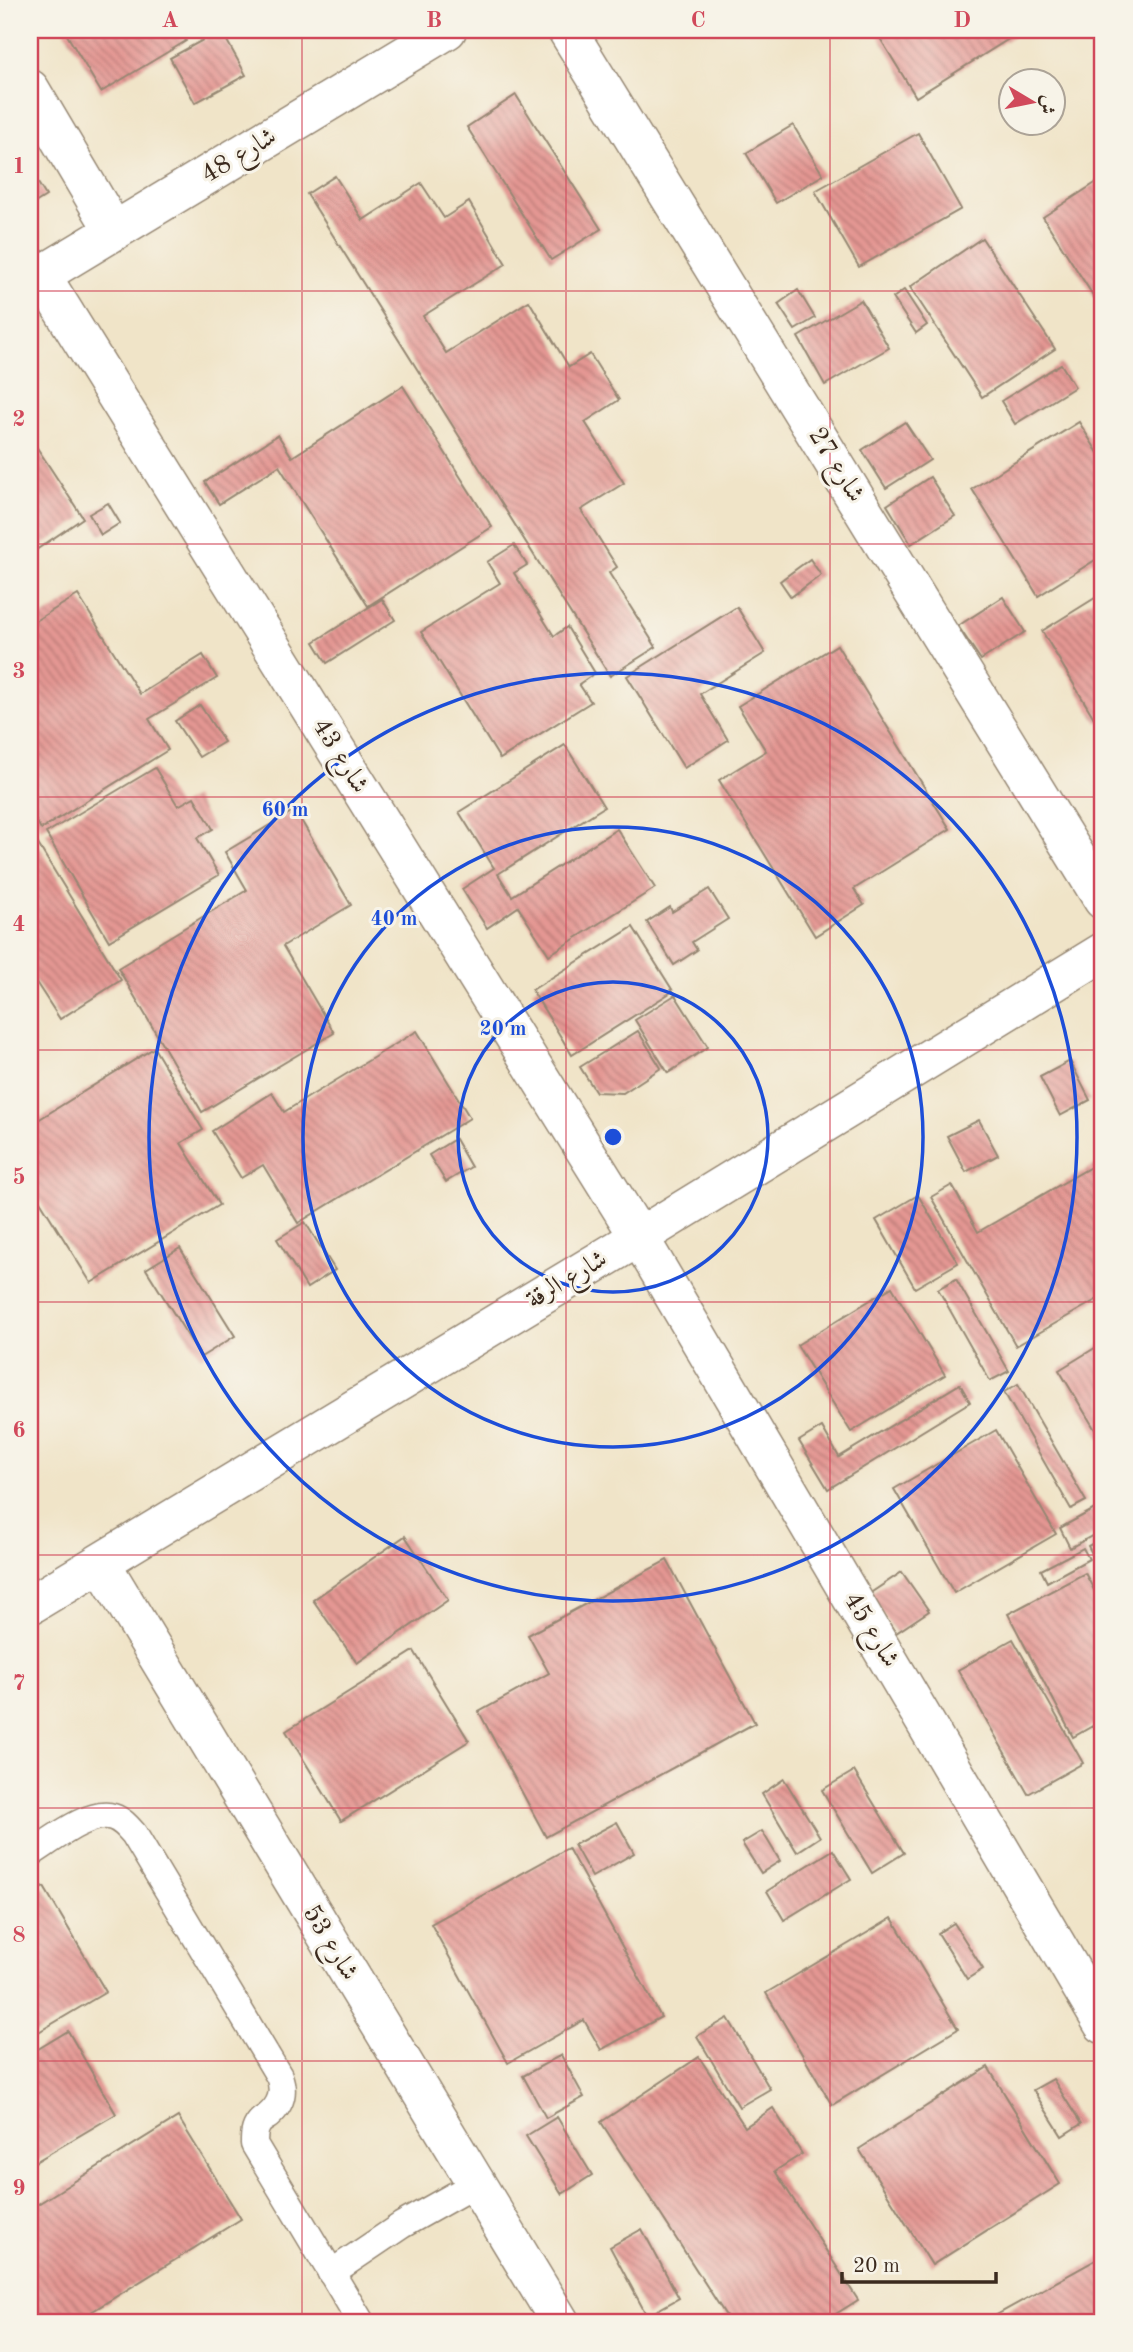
<svg xmlns="http://www.w3.org/2000/svg" width="1133" height="2352" font-family="'Old Standard TT',Amiri,serif">
  <style>
    .building { fill: url(#building-back-hatch) }
    .lines { fill: none; stroke-linecap: round; stroke-linejoin: round }
    .service-casing { stroke: #968773; stroke-width: 29 }
    .minor-casing { stroke: #968773; stroke-width: 41 }
    .tertiary-casing { stroke: #968773; stroke-width: 41 }
    .service { stroke: #fff; stroke-width: 26 }
    .minor { stroke: #fff; stroke-width: 38 }
    .tertiary { stroke: #fff; stroke-width: 38 }
    .grid { fill: none; stroke: #d1495b; stroke-width: 2; stroke-opacity: 0.55 }
    .ring { fill: none; stroke: #1d4ed8; stroke-width: 3.5 }
    .labels { text-anchor: middle; dominant-baseline: central; stroke-width: 6; stroke-linejoin: round; paint-order: stroke }
    .street-label { font-size: 26px; fill: #3b2a1e; stroke: #f7f3e8 }
    .centre { fill: #1d4ed8; stroke: #f7f3e8; stroke-width: 3.5 }
    .ring-label { font-size: 21px; text-anchor: middle; font-weight: bold; fill: #1d4ed8; stroke: #f7f3e8; stroke-width: 6; stroke-linejoin: round; paint-order: stroke }
    .neatline { fill: none; stroke: #d1495b; stroke-width: 2.5 }
    .grid-label { font-size: 23px; text-anchor: middle; font-weight: bold; fill: #d1495b }
  </style>
  <defs>
    <pattern id="building-back-hatch" width="6" height="6" patternUnits="userSpaceOnUse" patternTransform="scale(1.75)"><rect width="6" height="6" fill="#e49793"/><path d="M-1 5l2 2M0 0l6 6M5-1l2 2" fill="none" stroke="#ba7b77"/></pattern>
  </defs>
  <rect width="100%" height="100%" fill="#f7f3e8"/>
  <filter id="ink" filterUnits="userSpaceOnUse"><feTurbulence type="fractalNoise" baseFrequency=".0143" numOctaves="2"/><feDisplacementMap in="SourceGraphic" scale="14" xChannelSelector="R" yChannelSelector="G"/><feConvolveMatrix kernelMatrix="1 2 1 2 8 2 1 2 1" color-interpolation-filters="sRGB"/></filter>
  <filter id="wash" filterUnits="userSpaceOnUse"><feTurbulence type="fractalNoise" baseFrequency=".00686" numOctaves="4" result="noise"/><feDisplacementMap in="SourceGraphic" scale="28" xChannelSelector="R" yChannelSelector="G"/><feGaussianBlur stdDeviation="1.57" result="paint"/><feColorMatrix in="noise" values="0 0 0 0 0 0 0 0 0 0 0 0 0 0 0 0 0 1.4 0 .05"/><feComposite in="paint" operator="in"/></filter>
  <g filter="url(#wash)">
    <rect width="100%" height="100%" fill="#f0e4c8"/>
    <g id="blocks">
      <g class="building">
        <polygon points="64,30 180,30 186,41 101,92"/>
        <polygon points="221,30 246,75 195,103 170,58"/>
        <polygon points="875,30 1023,30 916,97"/>
        <polygon points="516,95 601,229 551,260 467,127"/>
        <polygon points="793,125 823,175 776,203 746,153"/>
        <polygon points="918,133 961,209 859,267 815,191"/>
        <polygon points="30,170 46,196 30,206"/>
        <polygon points="335,176 363,220 421,183 444,218 469,202 506,264 423,316 446,353 529,301 569,367 590,354 619,400 585,422 624,483 581,510 617,567 609,573 656,647 610,676 307,194"/>
        <polygon points="1103,178 1103,311 1043,217"/>
        <polygon points="982,238 1055,349 982,397 910,287"/>
        <polygon points="798,290 815,318 795,330 778,304"/>
        <polygon points="904,290 927,325 916,333 893,298"/>
        <polygon points="861,300 889,348 825,385 798,337"/>
        <polygon points="1061,364 1075,387 1015,424 1001,401"/>
        <polygon points="403,386 492,527 368,606 279,466 219,504 205,482 278,435 292,457"/>
        <polygon points="905,422 930,460 886,488 862,450"/>
        <polygon points="1079,422 1103,461 1103,555 1038,596 972,489"/>
        <polygon points="30,437 83,518 30,554"/>
        <polygon points="930,477 955,516 911,544 887,505"/>
        <polygon points="108,503 120,523 101,535 89,514"/>
        <polygon points="514,545 527,565 514,573 554,636 567,627 595,673 579,684 591,702 500,759 421,632 500,583 487,562"/>
        <polygon points="810,559 821,575 791,597 780,581"/>
        <polygon points="1103,593 1103,719 1097,723 1042,631"/>
        <polygon points="78,595 140,694 203,655 217,678 149,719 168,750 41,829 30,810 30,624"/>
        <polygon points="1003,597 1025,632 981,660 958,626"/>
        <polygon points="382,599 395,620 327,663 314,642"/>
        <polygon points="737,607 765,653 700,694 728,740 684,768 627,676"/>
        <polygon points="837,645 950,829 854,889 864,905 815,936 719,780 766,751 738,706"/>
        <polygon points="200,705 224,742 199,757 175,721"/>
        <polygon points="565,745 604,807 498,874 512,896 617,829 655,888 549,955 518,907 487,928 462,889 494,868 459,812"/>
        <polygon points="155,768 178,806 194,797 213,829 197,838 219,875 109,941 46,833"/>
        <polygon points="295,810 351,905 283,946 334,1033 202,1112 118,968 247,890 225,852"/>
        <polygon points="30,831 121,980 60,1019 30,973"/>
        <polygon points="709,889 728,919 692,942 697,950 674,965 647,922 670,907 672,912"/>
        <polygon points="633,927 673,991 572,1055 532,990"/>
        <polygon points="675,995 708,1047 668,1073 635,1020"/>
        <polygon points="417,1031 470,1118 298,1223 263,1165 241,1178 212,1131 272,1093 284,1112"/>
        <polygon points="638,1031 661,1068 623,1093 596,1092 580,1067"/>
        <polygon points="154,1048 203,1130 181,1143 219,1205 91,1283 30,1185 30,1125"/>
        <polygon points="1070,1061 1090,1100 1060,1116 1040,1077"/>
        <polygon points="979,1120 998,1155 966,1172 947,1136"/>
        <polygon points="455,1139 471,1167 446,1182 429,1155"/>
        <polygon points="1103,1160 1103,1296 1016,1346 931,1197 952,1185 978,1232"/>
        <polygon points="918,1195 958,1263 915,1288 876,1220"/>
        <polygon points="305,1222 335,1270 307,1288 277,1239"/>
        <polygon points="180,1248 235,1336 201,1357 146,1269"/>
        <polygon points="956,1279 1009,1371 990,1381 938,1289"/>
        <polygon points="892,1287 945,1375 851,1432 797,1345"/>
        <polygon points="1103,1343 1103,1443 1059,1370"/>
        <polygon points="960,1384 970,1402 828,1489 799,1441 822,1427 839,1457"/>
        <polygon points="1018,1384 1086,1501 1071,1509 1004,1392"/>
        <polygon points="996,1430 1056,1534 954,1593 894,1489"/>
        <polygon points="1102,1505 1103,1530 1070,1548 1060,1528"/>
        <polygon points="405,1536 448,1600 357,1663 313,1600"/>
        <polygon points="1103,1538 1103,1575 1088,1546"/>
        <polygon points="1083,1548 1089,1559 1047,1582 1041,1570"/>
        <polygon points="667,1560 755,1723 546,1837 479,1712 549,1673 528,1635"/>
        <polygon points="902,1572 929,1611 896,1633 869,1594"/>
        <polygon points="1085,1573 1103,1607 1103,1720 1073,1737 1008,1614"/>
        <polygon points="1013,1639 1083,1763 1028,1794 958,1670"/>
        <polygon points="414,1651 469,1741 341,1821 286,1731"/>
        <polygon points="854,1771 904,1853 872,1873 822,1790"/>
        <polygon points="784,1779 820,1837 797,1852 762,1794"/>
        <polygon points="617,1822 634,1853 592,1877 574,1845"/>
        <polygon points="762,1831 780,1861 761,1873 742,1843"/>
        <polygon points="568,1848 661,2017 601,2050 584,2020 508,2063 431,1924"/>
        <polygon points="833,1850 851,1879 784,1920 767,1891"/>
        <polygon points="44,1887 106,1992 30,2037 30,1895"/>
        <polygon points="892,1918 958,2029 832,2105 766,1993"/>
        <polygon points="954,1923 983,1969 967,1979 938,1933"/>
        <polygon points="728,2018 770,2089 739,2107 697,2036"/>
        <polygon points="68,2031 116,2114 30,2165 30,2054"/>
        <polygon points="561,2055 584,2097 546,2118 523,2076"/>
        <polygon points="699,2057 745,2127 773,2108 802,2154 775,2171 858,2300 823,2322 730,2322 601,2122"/>
        <polygon points="988,2067 1060,2184 932,2265 859,2149"/>
        <polygon points="1053,2079 1081,2124 1062,2136 1033,2090"/>
        <polygon points="178,2117 241,2219 75,2322 41,2322 30,2305 30,2209"/>
        <polygon points="557,2117 592,2175 562,2194 526,2136"/>
        <polygon points="642,2229 679,2298 647,2316 610,2247"/>
        <polygon points="1103,2256 1103,2322 984,2322"/>
      </g>
    </g>
  </g>
  <g filter="url(#ink)">
    <use href="#blocks" fill-opacity="0" stroke="#968773" stroke-width="2"/>
    <g class="lines">
      <g class="service-casing">
        <g id="service">
          <path d="M30,1854C50,1842 90,1809 113,1817C122,1820 127,1826 134,1834L279,2076C285,2092 281,2105 268,2116C265,2118 261,2120 259,2123C254,2129 254,2136 254,2144L361,2322"/>
          <polyline points="331,2273 402,2225 475,2184"/>
        </g>
      </g>
      <g class="minor-casing">
        <g id="minor">
          <polyline points="567,30 1103,900"/>
          <polyline points="30,89 114,231"/>
          <polyline points="41,275 639,1237 1103,2024"/>
          <polyline points="30,282 447,30"/>
          <polyline points="101,1563 560,2322"/>
        </g>
      </g>
      <g class="tertiary-casing">
        <polyline id="tertiary" points="30,1605 639,1237 1103,952"/>
      </g>
      <use href="#service" class="service"/>
      <use href="#minor" class="minor"/>
      <use href="#tertiary" class="tertiary"/>
    </g>
  </g>
  <path class="grid" d="M302,30V2322M566,30V2322M830,30V2322M30,291H1103M30,544H1103M30,797H1103M30,1050H1103M30,1302H1103M30,1555H1103M30,1808H1103M30,2061H1103"/>
  <g class="ring">
    <circle cx="613" cy="1137" r="155"/>
    <circle cx="613" cy="1137" r="310"/>
    <circle cx="613" cy="1137" r="464"/>
  </g>
  <g class="labels">
    <g class="street-label">
      <text transform="translate(239 156) rotate(-31)">شارع 48</text>
      <text transform="translate(836 465) rotate(58)">شارع 27</text>
      <text transform="translate(340 756) rotate(58)">شارع 43</text>
      <text transform="translate(567 1280) rotate(-31)">شارع الرقة</text>
      <text transform="translate(871 1630) rotate(59)">شارع 45</text>
      <text transform="translate(330 1943) rotate(59)">شارع 53</text>
    </g>
  </g>
  <circle cx="613" cy="1137" r="10" class="centre"/>
  <g class="ring-label">
    <text x="285" y="816">60 m</text>
    <text x="394" y="925">40 m</text>
    <text x="503" y="1035">20 m</text>
  </g>
  <rect width="1133" height="2352" fill="none" stroke="#f7f3e8" stroke-width="77"/>
  <g transform="translate(1032 102) rotate(100)"><circle r="33" fill="#f7f3e8" stroke="#aca397" stroke-width="2"/>
  <path d="M0-5L12 26L0 18L-12 26Z" fill="#d1495b"/>
  <text y="-10" font-size="19" font-weight="bold" text-anchor="middle" fill="#3b2a1e">ش</text>
  </g>
  <path d="M842 2272v10h154v-10" fill="none" stroke="#3b2a1e" stroke-width="3.5"/>
  <text x="853" y="2272" font-size="21" fill="#3b2a1e" stroke="#f7f3e8" stroke-width="5" paint-order="stroke">20 m</text>
  <rect x="38" y="38" width="1056" height="2276" class="neatline"/>
  <g class="grid-label">
    <text x="170" y="27">A</text>
    <text x="434" y="27">B</text>
    <text x="698" y="27">C</text>
    <text x="962" y="27">D</text>
    <text x="19" y="173">1</text>
    <text x="19" y="426">2</text>
    <text x="19" y="678">3</text>
    <text x="19" y="931">4</text>
    <text x="19" y="1184">5</text>
    <text x="19" y="1437">6</text>
    <text x="19" y="1690">7</text>
    <text x="19" y="1942">8</text>
    <text x="19" y="2195">9</text>
  </g>
</svg>
